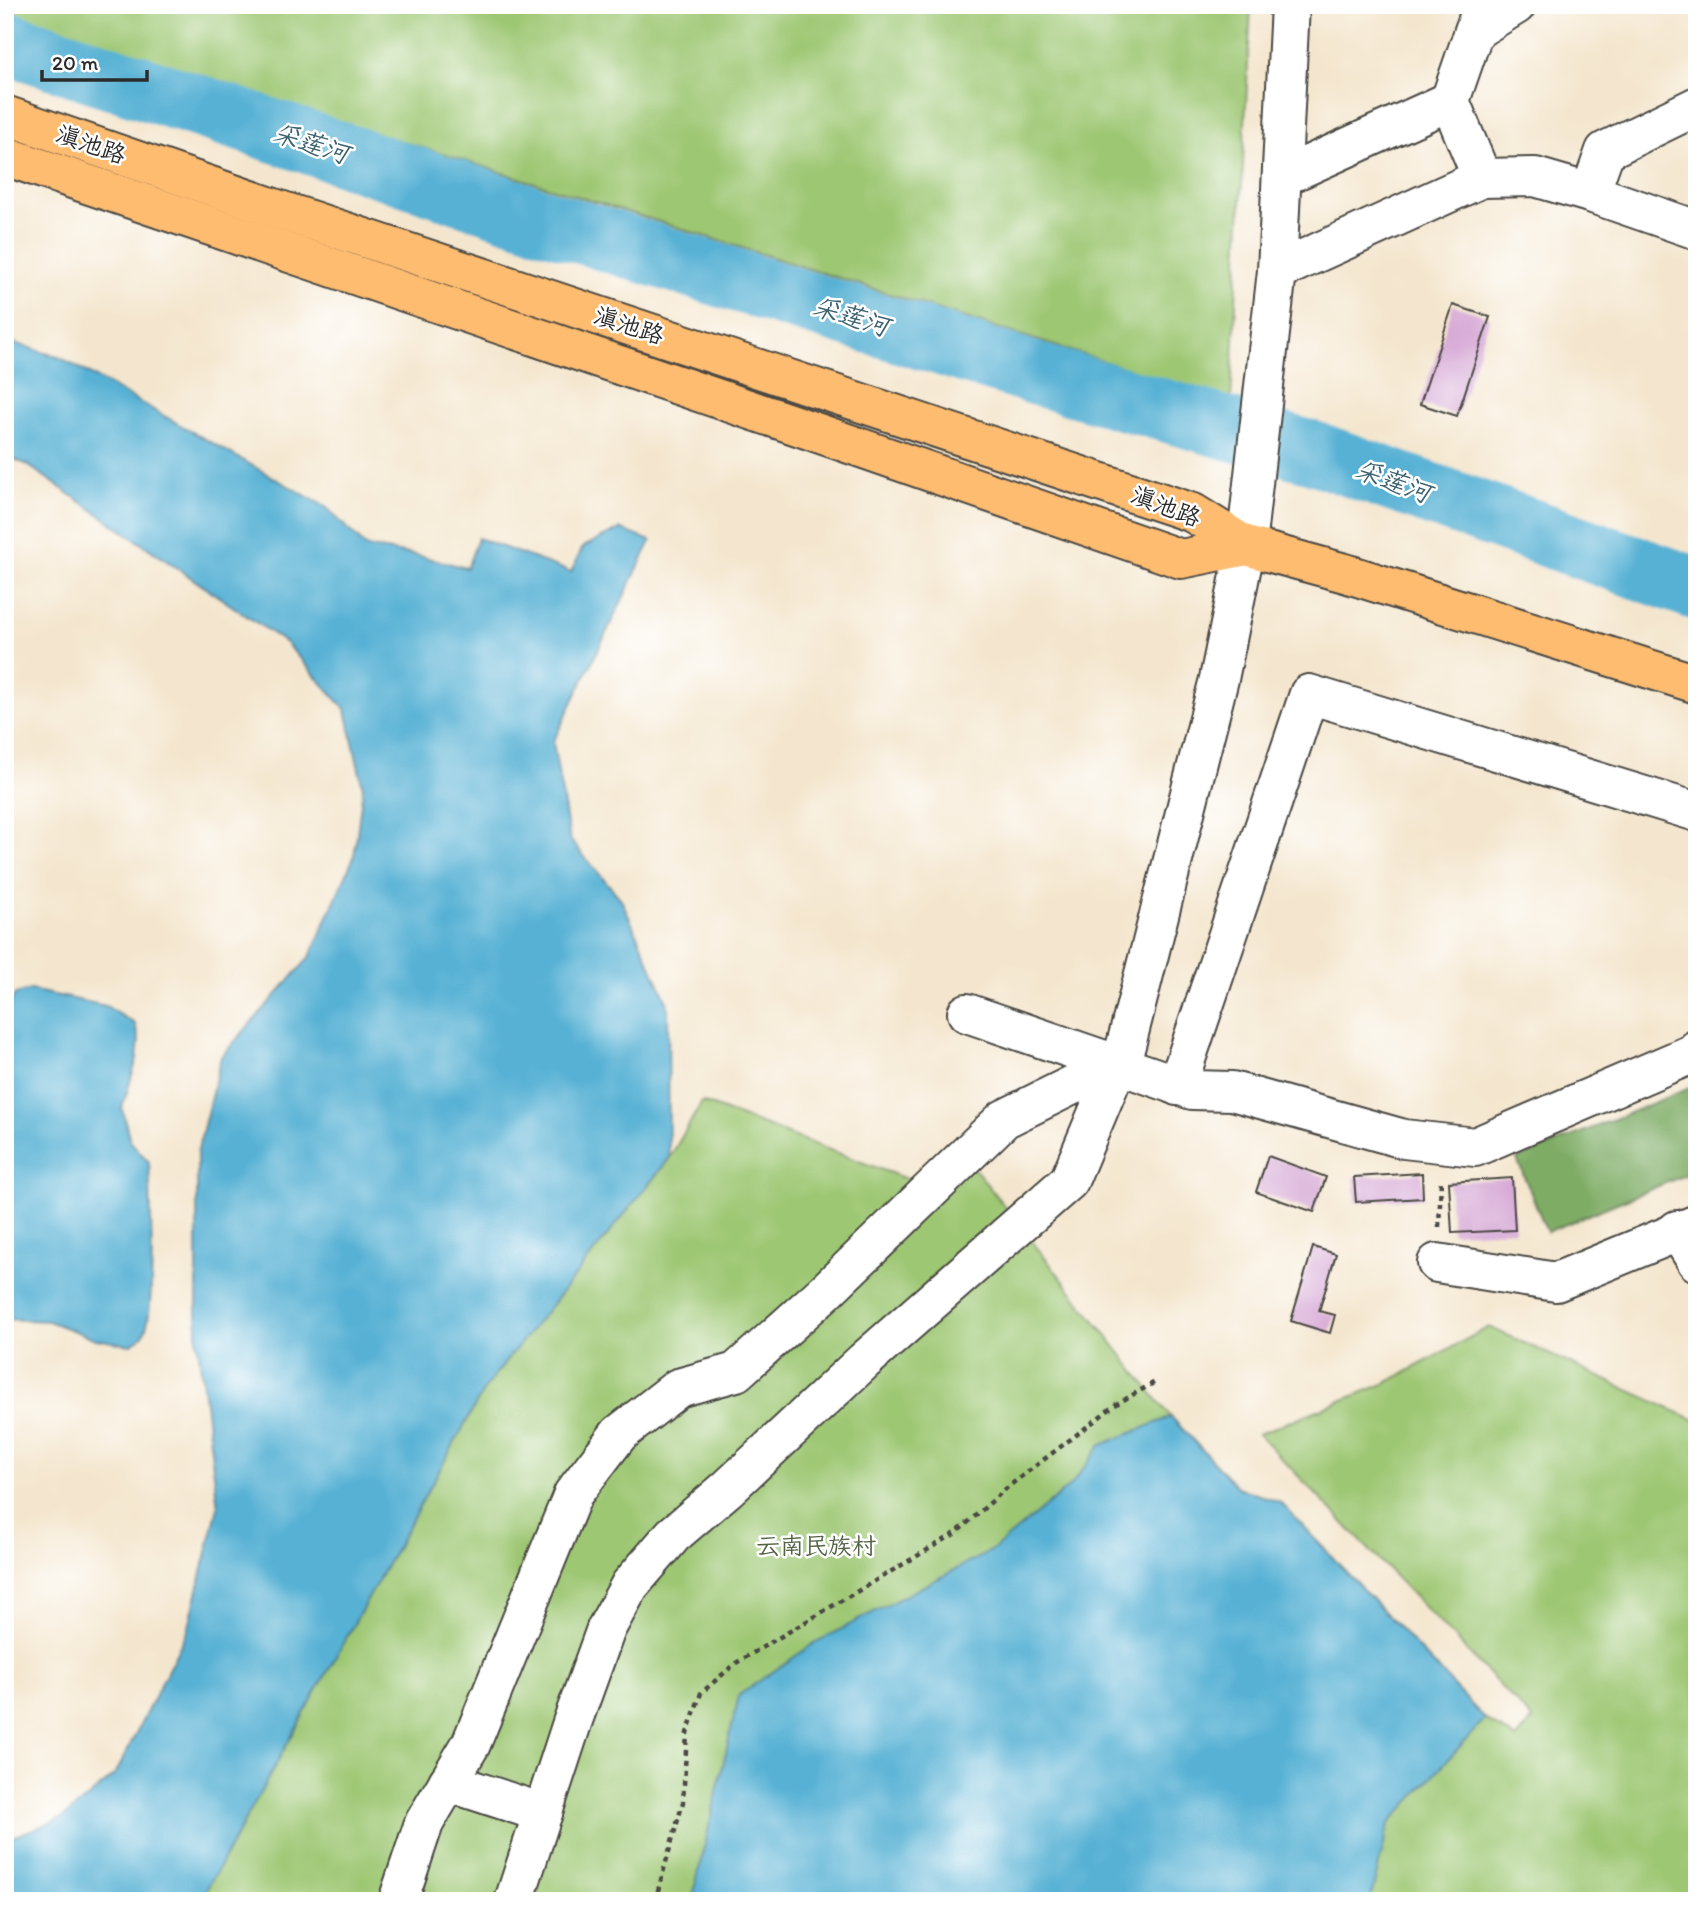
<svg xmlns="http://www.w3.org/2000/svg" width="1702" height="1906" font-family="Itim,'LXGW WenKai TC',sans-serif">
  <style>
    .green { fill: #9ec773; stroke: #64794f; stroke-width: 2 }
    .forest { fill: #7eac65; stroke: #546c48; stroke-width: 2 }
    .water { fill: #56b1d4; stroke: #406e80; stroke-width: 2 }
    .lines { fill: none; stroke-linecap: round; stroke-linejoin: round }
    .river { stroke: #56b1d4; stroke-width: 63 }
    .building { fill: #d6a8d5 }
    .minor-casing { stroke: #494743; stroke-width: 42 }
    .major-casing { stroke: #494743; stroke-width: 42 }
    .path { stroke: #494743; stroke-width: 4.5; stroke-dasharray: 5 5; stroke-linecap: butt }
    .minor { stroke: #fff; stroke-width: 38 }
    .major { stroke: #febc70; stroke-width: 38 }
    .labels { text-anchor: middle; dominant-baseline: central; stroke-width: 5; stroke-linejoin: round; paint-order: stroke }
    .street-label { font-size: 24px; fill: #2b2b2b; stroke: #fff }
    .park-label { font-size: 24px; fill: #536244; stroke: #fff }
    .water-label { font-size: 26px; font-style: italic; fill: #3c616f; stroke: #fff }
  </style>
  <rect width="100%" height="100%" fill="#fff"/>
  <filter id="ink" filterUnits="userSpaceOnUse"><feTurbulence type="fractalNoise" baseFrequency=".0143" numOctaves="2"/><feDisplacementMap in="SourceGraphic" scale="14" xChannelSelector="R" yChannelSelector="G"/><feConvolveMatrix kernelMatrix="1 2 1 2 8 2 1 2 1" color-interpolation-filters="sRGB"/></filter>
  <filter id="wash" filterUnits="userSpaceOnUse"><feTurbulence type="fractalNoise" baseFrequency=".00686" numOctaves="4" result="noise"/><feDisplacementMap in="SourceGraphic" scale="28" xChannelSelector="R" yChannelSelector="G"/><feGaussianBlur stdDeviation="1.57" result="paint"/><feColorMatrix in="noise" values="0 0 0 0 0 0 0 0 0 0 0 0 0 0 0 0 0 1.4 0 .05"/><feComposite in="paint" operator="in"/></filter>
  <g filter="url(#wash)">
    <rect width="100%" height="100%" fill="#f4e6ce"/>
    <g class="green">
      <polygon points="5,5 1251,5 1231,401 5,17"/>
      <polygon points="702,1102 912,1181 952,1140 1171,1417 1237,1487 1281,1503 1485,1719 1516,1739 1533,1720 1258,1434 1386,1383 1489,1327 1697,1421 1697,1901 200,1901 486,1386 669,1159"/>
    </g>
    <polygon class="forest" points="1697,1085 1697,1170 1547,1232 1517,1159"/>
    <g class="water">
      <polygon points="5,340 61,358 326,507 366,547 416,555 467,568 478,538 571,572 583,547 620,529 651,541 553,742 570,840 621,899 668,1004 669,1159 486,1386 200,1901 5,1901 5,1840 64,1817 115,1775 188,1630 218,1507 197,1338 197,1153 221,1057 310,957 354,857 363,788 346,710 286,643 26,464 5,456"/>
      <path d="M31,990L106,1006L135,1024L139,1041L137,1059L122,1108L130,1141L149,1162C150,1192 157,1315 143,1335C140,1339 134,1342 130,1345L96,1339L48,1321L5,1319V1013L15,994Z"/>
      <polygon points="1171,1417 1237,1487 1281,1503 1485,1719 1389,1824 1370,1901 692,1901 739,1695 816,1642 993,1550 1071,1485 1101,1445"/>
    </g>
    <g class="lines">
      <polyline class="river" points="5,42 545,221 1046,377 1318,454 1697,589"/>
    </g>
    <g id="blocks">
      <g class="building">
        <polygon points="1453,305 1490,317 1457,416 1420,404"/>
        <polygon points="1268,1156 1326,1177 1314,1212 1256,1192"/>
        <polygon points="1422,1173 1423,1198 1356,1202 1354,1177"/>
        <polygon points="1512,1178 1515,1230 1452,1233 1449,1182"/>
        <polygon points="1313,1247 1336,1254 1319,1311 1335,1315 1330,1333 1291,1321"/>
      </g>
    </g>
  </g>
  <g filter="url(#ink)">
    <use href="#blocks" fill-opacity="0" stroke="#494743" stroke-width="2"/>
    <g class="lines">
      <g class="minor-casing">
        <g id="minor">
          <polyline points="1483,5 1450,101 1482,178 1535,177 1590,193 1697,230"/>
          <polyline points="1474,31 1516,5"/>
          <polyline points="1282,177 1450,101"/>
          <polyline points="1590,193 1605,151 1697,106"/>
          <polyline points="1277,271 1482,178"/>
          <polyline points="967,1013 1192,1090 1232,1091 1404,1139 1475,1147 1694,1053 1697,1049"/>
          <polyline points="1177,1086 1309,694 1697,812"/>
          <polyline points="1677,1230 1697,1262"/>
          <polyline points="1437,1263 1556,1282 1697,1224"/>
          <polyline points="448,1782 543,1813"/>
          <polyline points="398,1901 424,1823 471,1744 573,1494 619,1434 678,1388 736,1372 825,1292 1004,1119 1117,1063"/>
          <polyline points="514,1901 572,1723 606,1629 630,1585 673,1535 727,1489 864,1361 1069,1181 1126,1045 1219,679 1246,546 1277,271 1290,5"/>
        </g>
      </g>
      <g class="major-casing">
        <g id="major">
          <polyline points="5,115 277,209 1193,513 1246,546 1345,573 1697,684"/>
          <polyline points="5,156 795,425 1181,559 1246,546"/>
        </g>
      </g>
      <g class="path">
        <polyline points="1439,1227 1441,1179"/>
        <polyline points="655,1901 683,1802 687,1733 701,1693 736,1663 956,1533 1009,1486 1084,1429 1115,1405 1155,1382"/>
      </g>
      <use href="#minor" class="minor"/>
      <use href="#major" class="major"/>
    </g>
  </g>
  <g class="labels">
    <g class="street-label">
      <text transform="translate(91 144) rotate(19)">滇池路</text>
      <text transform="translate(629 325) rotate(18)">滇池路</text>
      <text transform="translate(1166 506) rotate(21)">滇池路</text>
    </g>
    <g class="park-label">
      <text x="816" y="1545">云南民族村</text>
    </g>
    <g class="water-label">
      <text transform="translate(311 143) rotate(18)">采莲河</text>
      <text transform="translate(851 316) rotate(17)">采莲河</text>
      <text transform="translate(1393 481) rotate(20)">采莲河</text>
    </g>
  </g>
  <rect width="1702" height="1906" fill="none" stroke="#fff" stroke-width="28"/>
  <path d="M42 70v10h105v-10" fill="none" stroke="#2b2b2b" stroke-width="3.5"/>
  <text x="52" y="70" font-size="21" fill="#2b2b2b" stroke="#ffffff" stroke-width="5" paint-order="stroke">20 m</text>
</svg>
